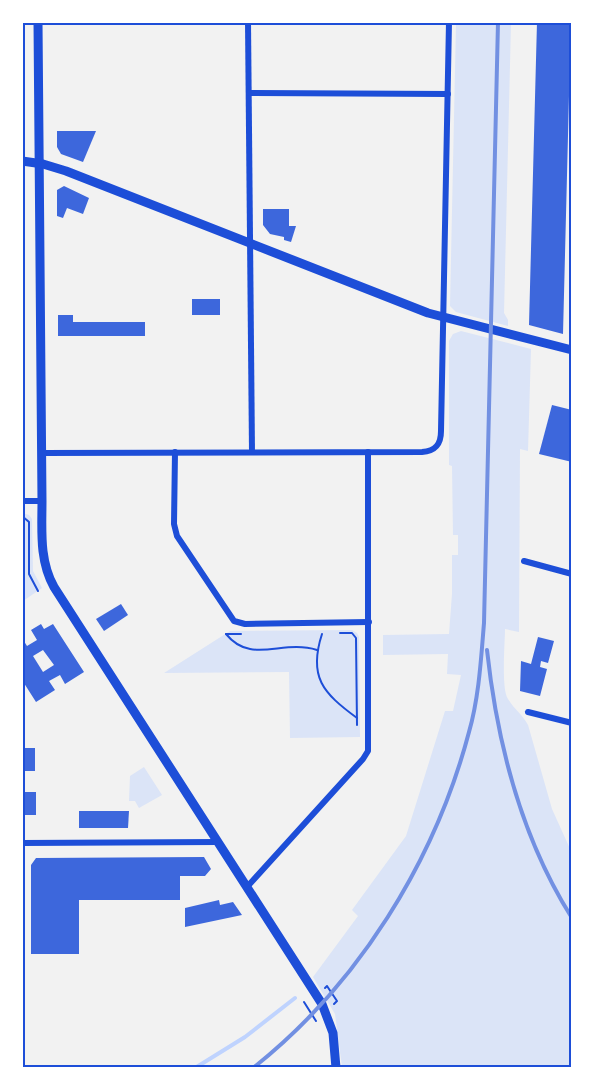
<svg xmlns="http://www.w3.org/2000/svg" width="594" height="1090" font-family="Raleway,sans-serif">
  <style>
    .green { fill: #dbe4f7 }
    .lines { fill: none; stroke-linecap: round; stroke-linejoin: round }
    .stream { stroke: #bfd3fe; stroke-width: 4 }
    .building { fill: #3d67dc; fill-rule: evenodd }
    .path { stroke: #1d4ed8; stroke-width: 2 }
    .minor { stroke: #1d4ed8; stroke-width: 6 }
    .secondary { stroke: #1d4ed8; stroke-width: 9 }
    .rail { stroke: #7290e2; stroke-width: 4 }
    .neatline { fill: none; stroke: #1d4ed8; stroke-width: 2 }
  </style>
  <rect width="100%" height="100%" fill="#f2f2f2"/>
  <g class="green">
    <polygon points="456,23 511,23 504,313 508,320 508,326 456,312 450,306"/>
    <path d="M461,331L531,349L528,451L520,449L519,632L505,629C505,643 501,689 508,699C514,709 523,715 528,725L552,809L571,851V1067H342L335,1014L313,977L358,916L352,910L406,836L445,711H453L461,675L447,674L448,654L383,655V635L449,634L452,594V555H458V535H453L452,466L449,465V341L453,334Z"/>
    <polygon points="22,513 29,515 32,519 33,571 42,588 23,601"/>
    <polygon points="352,630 357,633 359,637 360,737 290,738 289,672 164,673 230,631"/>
    <polygon points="144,767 162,795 139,808 135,801 129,801 130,776"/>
  </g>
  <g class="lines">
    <polyline class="stream" points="195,1068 245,1037 295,998"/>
  </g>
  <g class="building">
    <polygon points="537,22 572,22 572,96 569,96 563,334 529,325"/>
    <polygon points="57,131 96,131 83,162 61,154 57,147"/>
    <polygon points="64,186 89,198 83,214 67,208 63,218 57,216 57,190"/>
    <polygon points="263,209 289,209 289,226 296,226 291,242 284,240 284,237 270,234 263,225"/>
    <rect x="192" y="299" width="28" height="16"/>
    <polygon points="58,315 73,315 73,322 145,322 145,336 58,336"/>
    <polygon points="552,405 572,410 572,462 539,454"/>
    <polygon points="121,604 128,615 104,631 96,619"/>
    <path d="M41,624L44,629L53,624L84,672L65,684L60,675L49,681L55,690L36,702L22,680V638L27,646L37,640L31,630ZM43,650L54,665L43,672L33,656Z"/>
    <polygon points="538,637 554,641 548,663 541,661 540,667 547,669 540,696 520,691 521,661 531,664"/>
    <rect x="22" y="748" width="13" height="23"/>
    <rect x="22" y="792" width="14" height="23"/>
    <polygon points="79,811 129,811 128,828 79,828"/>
    <polygon points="204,857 211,869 205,876 180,876 180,900 79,900 79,954 31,954 31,865 36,858"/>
    <polygon points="219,900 220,905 233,902 242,915 185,927 185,908"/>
  </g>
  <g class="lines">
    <g class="path">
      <polyline points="22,516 29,522 29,574 38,591"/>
      <polyline points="340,633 352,633 356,638 357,725"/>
      <polyline points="226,634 241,634"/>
      <path d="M226,634C251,665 282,639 317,650"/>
      <path d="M322,634C308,677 323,693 357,718"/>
      <polyline points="325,988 327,986 337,1001 334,1004"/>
      <polyline points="304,1002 316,1021"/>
    </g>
    <g class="minor">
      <polyline points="248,22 252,452"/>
      <polyline points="249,93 448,94"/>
      <polyline points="175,452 174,524 177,536 234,621 245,624 369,622"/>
      <path d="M42,453L422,452C436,451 441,444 441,431L449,22"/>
      <polyline points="22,501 42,501"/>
      <polyline points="524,561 572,574"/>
      <polyline points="528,712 572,723"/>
      <polyline points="22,843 218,842"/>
      <polyline points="247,887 363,759 368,751 368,452"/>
    </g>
    <g class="secondary">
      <path d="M38,22L42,501C42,530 39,560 54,587L322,1004L333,1033L336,1068"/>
      <polyline points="22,161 43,164 66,171 428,313 572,350"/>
    </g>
    <g class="rail">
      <path d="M487,650C497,742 522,839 572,918"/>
      <path d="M253,1068C358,985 435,861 469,732C479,697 481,659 484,623L498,22"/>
    </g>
  </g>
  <rect width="594" height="1090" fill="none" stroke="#ffffff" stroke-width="48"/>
  <rect x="24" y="24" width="546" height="1042" class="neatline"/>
</svg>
